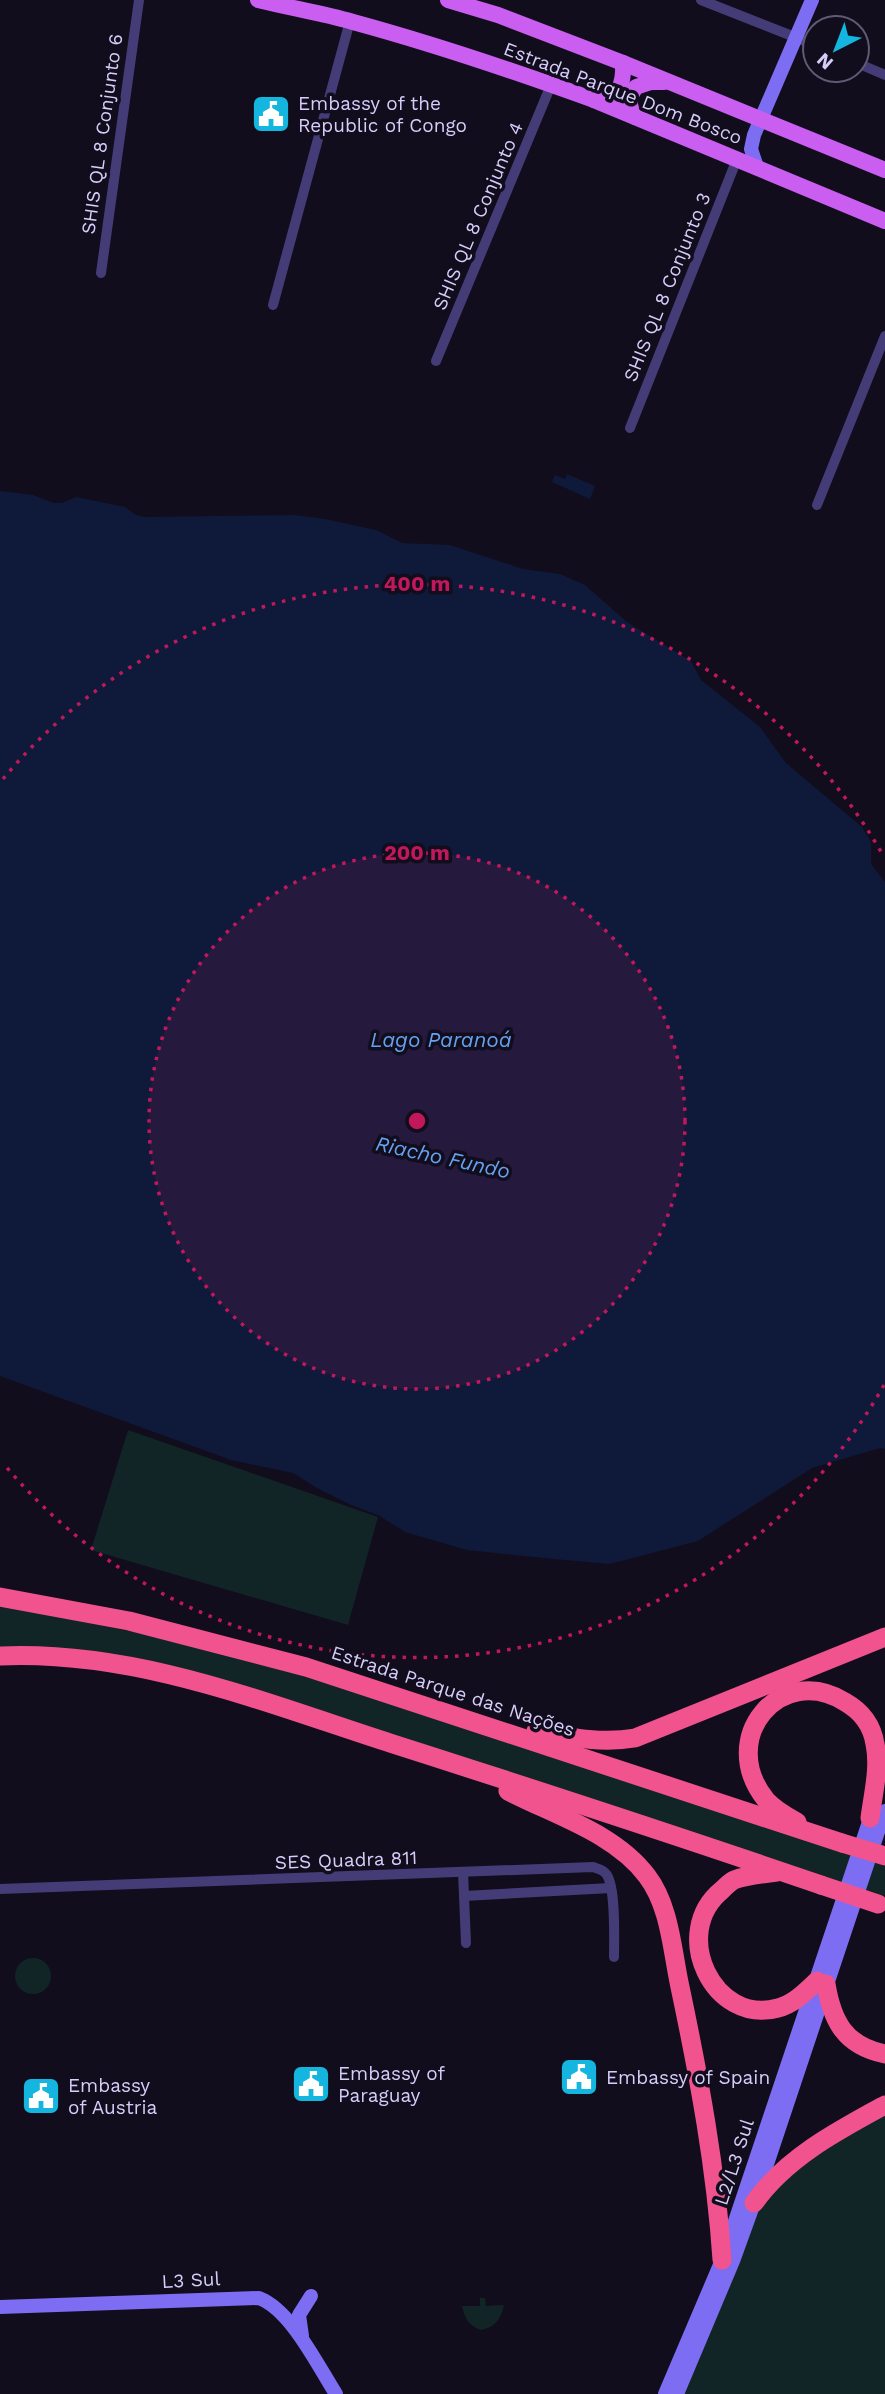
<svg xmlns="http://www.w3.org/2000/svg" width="885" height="2394" font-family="'Work Sans',sans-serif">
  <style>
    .green { fill: #112426 }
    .water { fill: #0f1a3a }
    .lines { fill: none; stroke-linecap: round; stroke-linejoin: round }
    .street { stroke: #443c77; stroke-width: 10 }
    .secondary { stroke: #7d6df2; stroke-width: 14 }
    .primary { stroke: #c95ef1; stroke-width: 16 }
    .highway { stroke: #f0538e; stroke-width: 19 }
    .highway-bridge { stroke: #f0538e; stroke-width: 19 }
    .ring { fill: none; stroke: #c2185b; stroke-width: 3.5; stroke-dasharray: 3.5 7 }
    .labels { text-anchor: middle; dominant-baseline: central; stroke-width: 7; stroke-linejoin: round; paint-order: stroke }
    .street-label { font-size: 19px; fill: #d7cdfa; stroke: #110d1c }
    .poi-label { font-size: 19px; fill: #d7cdfa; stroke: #110d1c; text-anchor: start }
    .water-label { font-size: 21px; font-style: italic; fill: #64a2f1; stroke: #110d1c }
    .centre { fill: #c2185b; stroke: #110d1c; stroke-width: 3.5 }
    .ring-label { font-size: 21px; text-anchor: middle; font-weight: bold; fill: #c2185b; stroke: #110d1c; stroke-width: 7; stroke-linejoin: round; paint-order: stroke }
  </style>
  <rect width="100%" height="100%" fill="#110d1c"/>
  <g class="green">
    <polygon points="128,1430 378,1517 348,1625 91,1550"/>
    <polygon points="0,1605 188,1643 356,1688 885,1863 885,1896 220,1679 0,1650"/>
    <circle cx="33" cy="1976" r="18"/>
    <polygon points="885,2105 885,2394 676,2394 754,2203"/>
    <path d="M480,2298H485L486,2306L504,2305C501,2319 495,2328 480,2330C468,2324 465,2319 462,2306H480Z"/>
  </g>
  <g class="water">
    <polygon points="567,474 595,486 590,499 552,482 555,475 565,479"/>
    <polygon points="0,491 33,495 54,503 62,503 76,497 125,507 136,515 144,517 295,515 325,519 376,530 402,543 450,545 523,569 560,574 585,585 627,622 691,661 701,680 760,727 786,763 862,827 871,842 871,864 885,882 885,1449 880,1448 812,1468 698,1541 610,1564 554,1559 467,1550 405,1532 378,1515 351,1505 317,1488 293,1473 231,1460 0,1376"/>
  </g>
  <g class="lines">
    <g class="street">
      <polyline points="701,0 815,45"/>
      <polyline points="857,63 885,75"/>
      <polyline points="101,273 139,0"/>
      <polyline points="273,305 350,21"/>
      <polyline points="436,361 551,85"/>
      <polyline points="630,428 737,159"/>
      <polyline points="817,505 885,336"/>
      <polyline points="463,1872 466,1943"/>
      <path d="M0,1889L593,1867C598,1869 603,1869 607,1875C616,1890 614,1938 614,1957"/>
      <polyline points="464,1896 611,1888"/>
    </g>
    <g class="secondary">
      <polyline points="757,167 751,149 754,135 812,0"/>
      <path d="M0,2307L259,2298C291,2310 318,2366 336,2394"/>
      <polyline points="302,2336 299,2315 311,2296"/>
      <polyline points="665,2394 722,2260 873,1810"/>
      <polyline points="677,2394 733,2261 754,2203 885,1811"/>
    </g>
    <g class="primary">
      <path d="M258,0C290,8 322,13 353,22C434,44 514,71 594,100L885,221"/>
      <polyline points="448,0 498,15 623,63 885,170"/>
      <path d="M594,100C619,95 624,88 623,63"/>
      <path d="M635,117C628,105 628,98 636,87L651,82H664"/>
    </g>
    <g class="highway">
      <polyline points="0,1597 129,1621 306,1667 842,1843"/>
      <path d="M0,1656C135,1650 263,1702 390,1743C534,1789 678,1836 821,1885"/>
      <path d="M536,1731C569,1737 601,1744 635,1738L885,1637"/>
      <path d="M508,1791C554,1815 615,1833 647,1876C670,1906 672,1950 680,1987C699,2077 716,2168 722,2260"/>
      <path d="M797,1822C786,1816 774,1809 766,1800C716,1738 781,1662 845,1702C861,1711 872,1725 875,1744C880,1768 873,1794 870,1818"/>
      <path d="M777,1872C763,1874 747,1875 734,1880C730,1882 725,1887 722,1890C669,1933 714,2026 778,2008C794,2004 805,1992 817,1981"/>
      <path d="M826,1984C832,2021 845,2046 885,2054"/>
      <path d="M754,2203C786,2158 837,2131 885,2105"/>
    </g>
    <g class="highway-bridge">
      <polyline points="842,1843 885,1856"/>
      <polyline points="821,1885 878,1904"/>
    </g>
  </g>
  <circle cx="417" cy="1121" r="268" fill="#c2185b" fill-opacity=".12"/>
  <g class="ring">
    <circle cx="417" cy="1121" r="268"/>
    <path d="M884 1385A537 537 0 0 1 3 1463M3 779A537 537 0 0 1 884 857"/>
  </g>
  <defs>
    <g id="civic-square" transform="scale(2.0125)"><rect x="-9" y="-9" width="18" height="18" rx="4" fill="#14b6df" stroke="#110d1c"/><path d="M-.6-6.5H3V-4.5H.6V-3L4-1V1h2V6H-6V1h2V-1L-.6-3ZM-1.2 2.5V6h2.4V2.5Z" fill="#fff"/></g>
  </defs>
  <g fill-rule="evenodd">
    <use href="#civic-square" x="271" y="114"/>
    <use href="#civic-square" x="579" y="2077"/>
    <use href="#civic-square" x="311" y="2084"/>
    <use href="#civic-square" x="41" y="2096"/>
  </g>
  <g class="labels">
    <g class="street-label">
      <text transform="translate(623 93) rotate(21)">Estrada Parque Dom Bosco</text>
      <text transform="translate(102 134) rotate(-82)">SHIS QL 8 Conjunto 6</text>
      <text transform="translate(478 216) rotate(-67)">SHIS QL 8 Conjunto 4</text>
      <text transform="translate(667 287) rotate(-68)">SHIS QL 8 Conjunto 3</text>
      <text transform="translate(453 1691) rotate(18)">Estrada Parque das Nações</text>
      <text transform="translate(346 1860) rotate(-2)">SES Quadra 811</text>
      <text transform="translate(734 2162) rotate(-72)">L2/L3 Sul</text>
      <text transform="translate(191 2280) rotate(-3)">L3 Sul</text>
    </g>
    <g class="poi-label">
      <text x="298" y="103">Embassy of the<tspan x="298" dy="22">Republic of Congo</tspan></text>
      <text x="338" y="2073">Embassy of<tspan x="338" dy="22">Paraguay</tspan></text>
      <text x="606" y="2077">Embassy of Spain</text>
      <text x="68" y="2085">Embassy<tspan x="68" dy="22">of Austria</tspan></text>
    </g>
    <g class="water-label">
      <text x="441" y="1039">Lago Paranoá</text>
      <text transform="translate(443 1157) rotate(12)">Riacho Fundo</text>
    </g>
  </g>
  <circle cx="417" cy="1121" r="10" class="centre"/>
  <g class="ring-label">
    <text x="417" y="591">400 m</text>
    <text x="417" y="860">200 m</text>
  </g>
  <g transform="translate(836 49) rotate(222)"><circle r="33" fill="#110d1c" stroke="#605a75" stroke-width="2"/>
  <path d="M0-5L12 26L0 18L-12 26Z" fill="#14b6df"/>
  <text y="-10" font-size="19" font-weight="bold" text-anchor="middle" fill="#d7cdfa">N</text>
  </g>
</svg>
